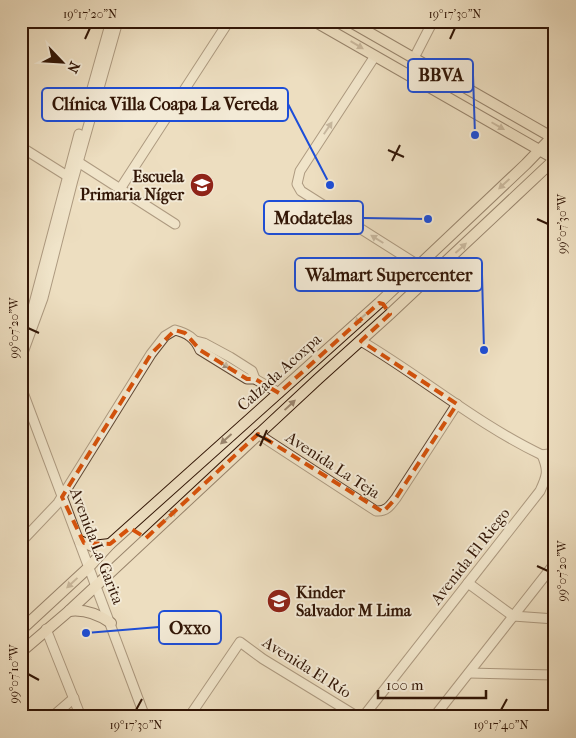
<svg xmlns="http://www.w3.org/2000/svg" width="576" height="738" font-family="'IM FELL French Canon',serif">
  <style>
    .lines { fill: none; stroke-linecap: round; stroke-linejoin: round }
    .minor-casing { stroke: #614834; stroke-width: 11 }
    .major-casing { stroke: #321606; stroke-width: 12 }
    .minor { stroke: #f3ead6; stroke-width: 9 }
    .major { stroke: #eddec0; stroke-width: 10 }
    .oneway { fill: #99846c }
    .oneway2 { fill: #9c8b78 }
    .marked { fill: none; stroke: #d6520b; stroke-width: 4; stroke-dasharray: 10 6; stroke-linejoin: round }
    .ticks { fill: none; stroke: #321606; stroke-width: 2 }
    .labels { text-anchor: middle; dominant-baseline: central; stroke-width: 4; stroke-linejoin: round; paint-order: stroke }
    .poi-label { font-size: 16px; font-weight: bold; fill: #321606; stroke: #f3ead6; text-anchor: end }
    .street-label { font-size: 16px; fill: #321606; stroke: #f3ead6 }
    .leader { fill: none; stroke: #1d4ed8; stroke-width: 2 }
    .callout-dot { fill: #1d4ed8; stroke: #f3ead6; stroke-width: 2 }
    .callout { fill: #f3ead6; stroke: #1d4ed8; stroke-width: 2 }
    .callout-label { font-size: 18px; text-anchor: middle; font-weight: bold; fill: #321606 }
    .neatline { fill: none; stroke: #321606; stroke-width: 2 }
    .ticks-label { font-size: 12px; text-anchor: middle; fill: #321606 }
  </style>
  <rect width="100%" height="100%" fill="#eddec0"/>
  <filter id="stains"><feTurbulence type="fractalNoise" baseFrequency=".004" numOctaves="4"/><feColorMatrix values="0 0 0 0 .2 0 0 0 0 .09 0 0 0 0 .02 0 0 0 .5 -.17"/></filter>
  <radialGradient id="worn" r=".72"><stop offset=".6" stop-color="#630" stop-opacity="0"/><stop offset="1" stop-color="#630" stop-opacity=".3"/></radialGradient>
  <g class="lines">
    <g class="minor-casing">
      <g id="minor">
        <polyline points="375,56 300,171 297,184 301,191 418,265"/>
        <polyline points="414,58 433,21"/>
        <polyline points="86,110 111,21"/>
        <polyline points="21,147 72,179"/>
        <polyline points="75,160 175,224"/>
        <polyline points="120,189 229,21"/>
        <polyline points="21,326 27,320 32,311 79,134"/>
        <polyline points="196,341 204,343 230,357 252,371 255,379"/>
        <path d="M361,341C422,377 477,424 542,455"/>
        <polyline points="21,358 43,298 73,180 118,21"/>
        <polyline points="21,387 145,717"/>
        <path d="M258,434L376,511C386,512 390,506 396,498L457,404"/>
        <polyline points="542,455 555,453"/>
        <path d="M21,542L58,503L151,354L165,336L175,330C187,333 195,338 200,350L247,379H255L279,393"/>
        <polyline points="468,583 513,616 555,619"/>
        <polyline points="46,629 81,717"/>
        <polyline points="469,673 555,675"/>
        <polyline points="52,717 74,698"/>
        <polyline points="189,717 240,642 263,659 358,717"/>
        <path d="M363,717L540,491C547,476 549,471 542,455"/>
        <polyline points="434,717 555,563"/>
      </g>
    </g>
    <g class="major-casing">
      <g id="major">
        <polyline points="314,21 555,159"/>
        <polyline points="349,21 555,139"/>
        <polyline points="80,541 92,546 110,544"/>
        <path d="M69,611C85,609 98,614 111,623"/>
        <polyline points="21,630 88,568 110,544 379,303 526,164 555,134"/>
        <polyline points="21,652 69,611 318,379 390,314 555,159"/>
      </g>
    </g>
    <use href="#minor" class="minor"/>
    <use href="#major" class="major"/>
  </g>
  <defs><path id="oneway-solid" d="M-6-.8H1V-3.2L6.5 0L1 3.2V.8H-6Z" transform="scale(1.25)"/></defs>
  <g class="oneway">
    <use href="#oneway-solid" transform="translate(357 45) rotate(31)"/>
    <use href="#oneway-solid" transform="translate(498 126) rotate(30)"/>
    <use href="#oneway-solid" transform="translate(504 184) rotate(137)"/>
    <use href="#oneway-solid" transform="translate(461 248) rotate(-42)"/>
    <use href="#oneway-solid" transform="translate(360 319) rotate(139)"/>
    <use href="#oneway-solid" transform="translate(290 405) rotate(-43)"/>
    <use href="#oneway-solid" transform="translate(226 439) rotate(138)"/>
    <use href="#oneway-solid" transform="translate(171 515) rotate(-44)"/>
    <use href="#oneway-solid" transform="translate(72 583) rotate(137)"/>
  </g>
  <g class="oneway2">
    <use href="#oneway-solid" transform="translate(328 128) rotate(-56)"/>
    <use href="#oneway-solid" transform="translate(377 239) rotate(-148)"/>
    <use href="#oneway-solid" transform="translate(223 364) rotate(31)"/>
  </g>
  <path d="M0 0H576V738H0ZM379,303L383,304L390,314L361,341L457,404L396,498L383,512L258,434L146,538L130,528L110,544L84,543L62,497L151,354L175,330L185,333L200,350L247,379H255L279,393Z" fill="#eddec0" fill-opacity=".55" fill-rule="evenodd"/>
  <path class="marked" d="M379,303L383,304L390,314L361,341L457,404L396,498L383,512L258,434L146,538L130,528L110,544L84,543L62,497L151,354L175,330L185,333L200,350L247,379H255L279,393Z"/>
  <path class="ticks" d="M85,39L90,28M450,39L455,28M388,150L404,157M392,161L400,145M537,219L548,224M28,328L39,333M256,434L271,442M260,446L267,430M537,566L548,571M28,674L39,680M136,710L142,699M501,710L507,699"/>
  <defs>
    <g id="school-disc" transform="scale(1.25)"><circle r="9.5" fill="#8f2418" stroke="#f3ead6"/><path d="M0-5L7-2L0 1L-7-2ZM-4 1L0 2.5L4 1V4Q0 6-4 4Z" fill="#fff"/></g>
  </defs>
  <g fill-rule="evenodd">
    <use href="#school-disc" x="202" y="185"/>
    <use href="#school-disc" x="279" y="601"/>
  </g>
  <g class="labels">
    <g class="poi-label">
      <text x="184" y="176">Escuela<tspan x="184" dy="18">Primaria Níger</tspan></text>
      <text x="296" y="592" text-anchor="start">Kinder<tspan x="296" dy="18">Salvador M Lima</tspan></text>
    </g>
    <g class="street-label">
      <text transform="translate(279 372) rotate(-42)">Calzada Acoxpa</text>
      <text transform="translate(333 465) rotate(33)">Avenida La Teja</text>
      <text transform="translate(97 546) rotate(69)">Avenida La Garita</text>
      <text transform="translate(470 556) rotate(-52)">Avenida El Riego</text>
      <text transform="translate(307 667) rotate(32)">Avenida El Río</text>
    </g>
  </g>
  <path class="leader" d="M475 135L473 75M330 185L288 104M428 219L363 218M484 350L482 274M86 633L159 627"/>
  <g class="callout-dot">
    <circle cx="475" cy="135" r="5"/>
    <circle cx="330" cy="185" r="5"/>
    <circle cx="428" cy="219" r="5"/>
    <circle cx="484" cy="350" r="5"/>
    <circle cx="86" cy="633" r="5"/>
  </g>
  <g class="callout">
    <rect x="408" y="59" width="65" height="33" rx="5"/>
    <rect x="42" y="88" width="246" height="33" rx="5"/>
    <rect x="264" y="201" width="99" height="33" rx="5"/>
    <rect x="295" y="258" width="187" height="33" rx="5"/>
    <rect x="159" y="611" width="62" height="33" rx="5"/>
  </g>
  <g class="callout-label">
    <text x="441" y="81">BBVA</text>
    <text x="165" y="110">Clínica Villa Coapa La Vereda</text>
    <text x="313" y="224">Modatelas</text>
    <text x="389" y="281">Walmart Supercenter</text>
    <text x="190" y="634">Oxxo</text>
  </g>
  <rect width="576" height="738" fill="none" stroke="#eddec0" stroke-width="55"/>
  <g transform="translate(62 62) rotate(115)" stroke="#f3ead6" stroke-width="4" paint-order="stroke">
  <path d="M0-4L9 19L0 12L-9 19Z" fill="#321606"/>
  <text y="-8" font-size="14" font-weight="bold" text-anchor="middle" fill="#321606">N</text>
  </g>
  <path d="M378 690v8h108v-8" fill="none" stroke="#321606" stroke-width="2.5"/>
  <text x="386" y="690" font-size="15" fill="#321606" stroke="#f3ead6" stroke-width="4" paint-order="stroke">100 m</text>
  <rect x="28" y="28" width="520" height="682" class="neatline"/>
  <g class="ticks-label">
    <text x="90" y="18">19°17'20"N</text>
    <text x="455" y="18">19°17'30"N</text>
    <text transform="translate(562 224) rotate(-90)" y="4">99°07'30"W</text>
    <text transform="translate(14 328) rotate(-90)" y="4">99°07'20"W</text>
    <text transform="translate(562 571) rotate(-90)" y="4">99°07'20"W</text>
    <text transform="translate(14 674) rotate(-90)" y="4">99°07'10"W</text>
    <text x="136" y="729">19°17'30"N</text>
    <text x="501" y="729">19°17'40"N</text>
  </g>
  <rect width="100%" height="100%" filter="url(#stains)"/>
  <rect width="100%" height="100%" fill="url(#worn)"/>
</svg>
